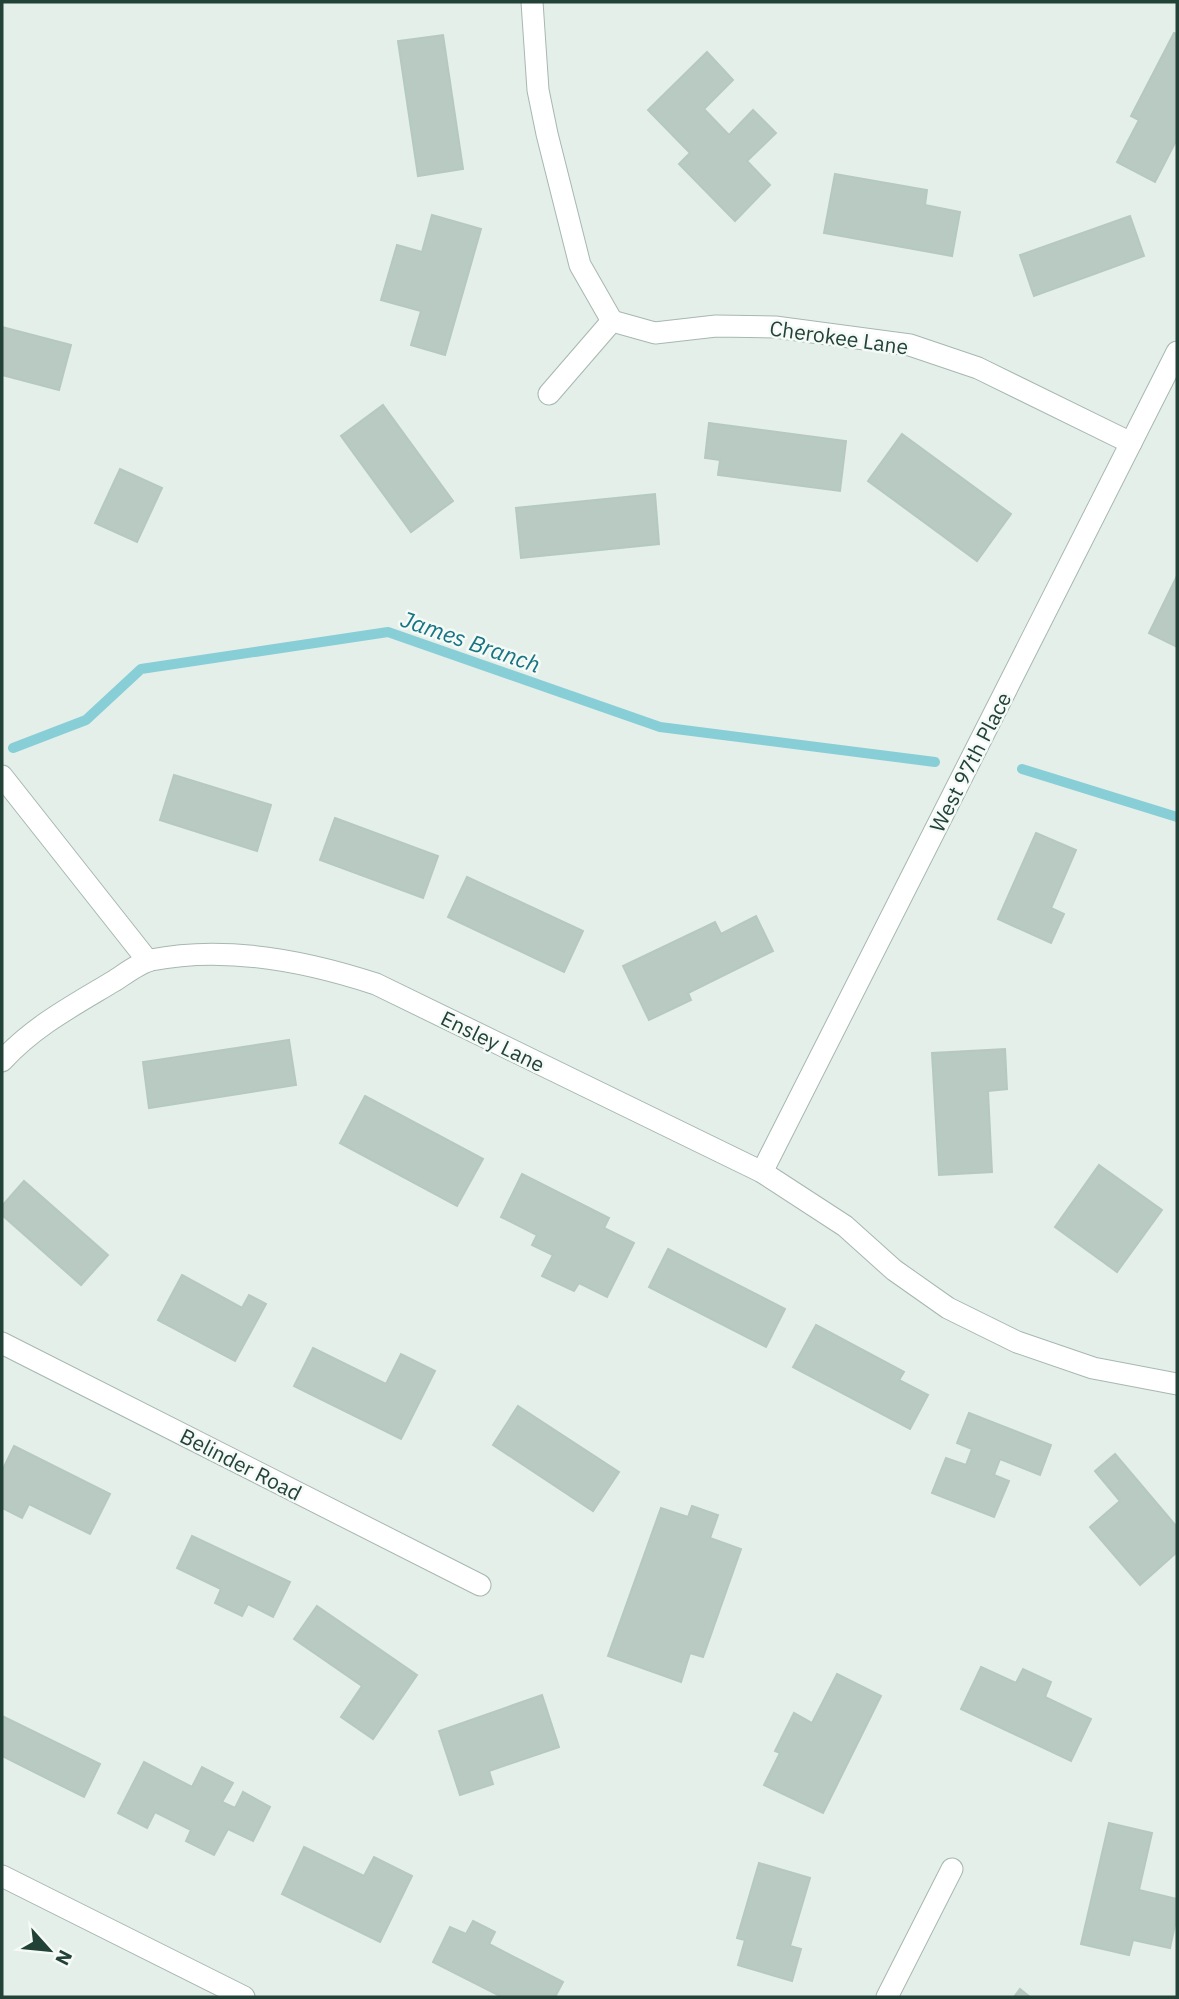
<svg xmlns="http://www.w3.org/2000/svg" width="1179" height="1999" font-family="'IBM Plex Sans',sans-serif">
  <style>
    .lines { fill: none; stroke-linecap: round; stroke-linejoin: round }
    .stream { stroke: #88ced7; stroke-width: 10 }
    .building { fill: #b9cac2; stroke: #b6c9c0; stroke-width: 2 }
    .minor-casing { stroke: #a6b8b0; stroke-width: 23 }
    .minor { stroke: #fff; stroke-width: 21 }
    .labels { text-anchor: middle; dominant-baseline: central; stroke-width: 5; stroke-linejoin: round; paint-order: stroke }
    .street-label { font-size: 21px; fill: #224238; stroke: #f5faf7 }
    .water-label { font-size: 23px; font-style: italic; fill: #167583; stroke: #f5faf7 }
  </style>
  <rect width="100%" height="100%" fill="#e4efe9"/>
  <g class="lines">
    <g class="stream">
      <polyline points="13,748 86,720 141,669 388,632 660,727 935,762"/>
      <polyline points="1022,769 1177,817"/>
    </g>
  </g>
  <g class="building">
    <polygon points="1174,33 1177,34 1177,139 1155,182 1117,162 1139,120 1131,116"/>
    <polygon points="443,35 463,169 418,176 398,41"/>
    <polygon points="707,52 733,80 704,109 729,135 753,110 776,133 747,161 770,185 735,221 679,164 690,153 648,110"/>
    <polygon points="835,174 927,190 925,205 960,212 952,256 824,233"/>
    <polygon points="432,215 481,229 445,355 411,345 421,311 381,300 397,245 422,252"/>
    <polygon points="1130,216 1144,256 1034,296 1020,255"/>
    <polygon points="2,327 71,345 59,390 2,375"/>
    <polygon points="383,405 453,501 411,532 341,436"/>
    <polygon points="709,423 846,441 840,491 718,475 720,460 705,458"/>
    <polygon points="902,434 1011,514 977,561 868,481"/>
    <polygon points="120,469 162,488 137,542 95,523"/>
    <polygon points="655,494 659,544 521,558 516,508"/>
    <polygon points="1177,576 1177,647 1149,633"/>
    <polygon points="174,775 271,805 257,851 160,820"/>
    <polygon points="335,818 438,856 423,898 320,860"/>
    <polygon points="1036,833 1076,850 1051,908 1064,914 1051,943 998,919"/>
    <polygon points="467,877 583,931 564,972 448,917"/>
    <polygon points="756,916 773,951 688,993 691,1000 649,1020 623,966 715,922 721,934"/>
    <polygon points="289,1040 296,1085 149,1108 143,1062"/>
    <polygon points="1005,1049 1007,1089 988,1091 992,1172 939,1175 932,1053"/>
    <polygon points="365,1096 483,1159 457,1206 340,1143"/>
    <polygon points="1099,1165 1162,1210 1117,1272 1055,1227"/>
    <polygon points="522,1174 609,1218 604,1228 634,1243 607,1297 579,1283 574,1291 542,1276 553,1255 532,1245 537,1235 501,1217"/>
    <polygon points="24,1181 108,1255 81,1285 2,1215 2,1206"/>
    <polygon points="668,1249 785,1309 766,1347 649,1287"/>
    <polygon points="182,1275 242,1308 249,1295 266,1304 235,1361 158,1320"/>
    <polygon points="816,1325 904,1372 899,1380 928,1395 910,1429 793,1367"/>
    <polygon points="313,1348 386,1384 401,1354 435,1371 401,1439 294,1386"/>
    <polygon points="518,1406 619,1472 593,1511 493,1445"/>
    <polygon points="969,1413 1051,1445 1040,1475 1000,1459 994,1475 1009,1481 994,1517 932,1493 946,1458 966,1465 972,1449 957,1443"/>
    <polygon points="14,1446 110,1494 90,1534 29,1504 22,1518 2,1508 2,1471"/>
    <polygon points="1115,1454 1177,1527 1177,1552 1140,1585 1090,1527 1120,1501 1095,1471"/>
    <polygon points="692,1506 718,1515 710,1538 741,1549 703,1657 690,1653 681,1682 608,1656 661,1508 688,1517"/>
    <polygon points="192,1536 290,1582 273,1617 248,1604 242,1616 215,1603 221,1589 177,1568"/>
    <polygon points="317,1606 417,1675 373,1739 341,1717 362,1686 294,1639"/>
    <polygon points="981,1667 1016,1683 1023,1669 1051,1682 1045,1697 1091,1719 1071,1761 961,1709"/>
    <polygon points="837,1674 881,1696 823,1813 764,1785 780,1753 775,1751 794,1713 812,1723"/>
    <polygon points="542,1695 559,1747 489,1771 493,1784 460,1795 439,1731"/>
    <polygon points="2,1716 100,1764 84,1797 2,1756"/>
    <polygon points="144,1762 192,1787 202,1767 233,1783 222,1802 235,1808 243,1792 270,1807 253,1841 228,1829 214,1855 186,1841 191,1830 155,1812 147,1828 118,1813"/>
    <polygon points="1109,1823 1152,1833 1139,1890 1177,1899 1177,1916 1170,1948 1133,1940 1129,1955 1081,1944"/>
    <polygon points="304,1847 364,1876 374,1857 412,1876 380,1942 282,1894"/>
    <polygon points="759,1863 810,1878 790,1946 801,1949 792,1981 738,1965 745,1940 737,1938"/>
    <polygon points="473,1921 495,1932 489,1944 563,1982 555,1997 502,1997 433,1962 450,1927 466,1934"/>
    <polygon points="1020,1989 1030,1997 1014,1997"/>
  </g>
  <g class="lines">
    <g class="minor-casing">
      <g id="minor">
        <polyline points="532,2 538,90 547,134 580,265 612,321 655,333 716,326 775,327 910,345 978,368 1131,443"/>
        <polyline points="549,394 612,321"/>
        <polyline points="2,776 148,961"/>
        <path d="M2,1061C34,1026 74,1005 114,981C125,974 139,963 151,960C225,945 306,961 376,984L762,1172L845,1226L894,1270L948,1308L1017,1342L1093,1368L1177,1384"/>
        <polyline points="762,1172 1177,352"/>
        <polyline points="2,1343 480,1585"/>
        <polyline points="2,1876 244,1997"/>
        <polyline points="887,1997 952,1869"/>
      </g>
    </g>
    <use href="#minor" class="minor"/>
  </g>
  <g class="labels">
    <g class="street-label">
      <text transform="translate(839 337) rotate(8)">Cherokee Lane</text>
      <text transform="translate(970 762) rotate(-63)">West 97th Place</text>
      <text transform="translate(493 1041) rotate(26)">Ensley Lane</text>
      <text transform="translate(241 1464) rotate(27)">Belinder Road</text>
    </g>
    <g class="water-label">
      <text transform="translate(471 641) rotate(19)">James Branch</text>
    </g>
  </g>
  <rect width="1179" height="1999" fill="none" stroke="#224238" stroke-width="7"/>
  <g transform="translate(49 1950) rotate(117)" stroke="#f5faf7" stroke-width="5" paint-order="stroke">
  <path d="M0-5L12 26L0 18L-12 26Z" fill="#224238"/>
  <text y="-10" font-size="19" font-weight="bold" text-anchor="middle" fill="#224238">N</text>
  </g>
</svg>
